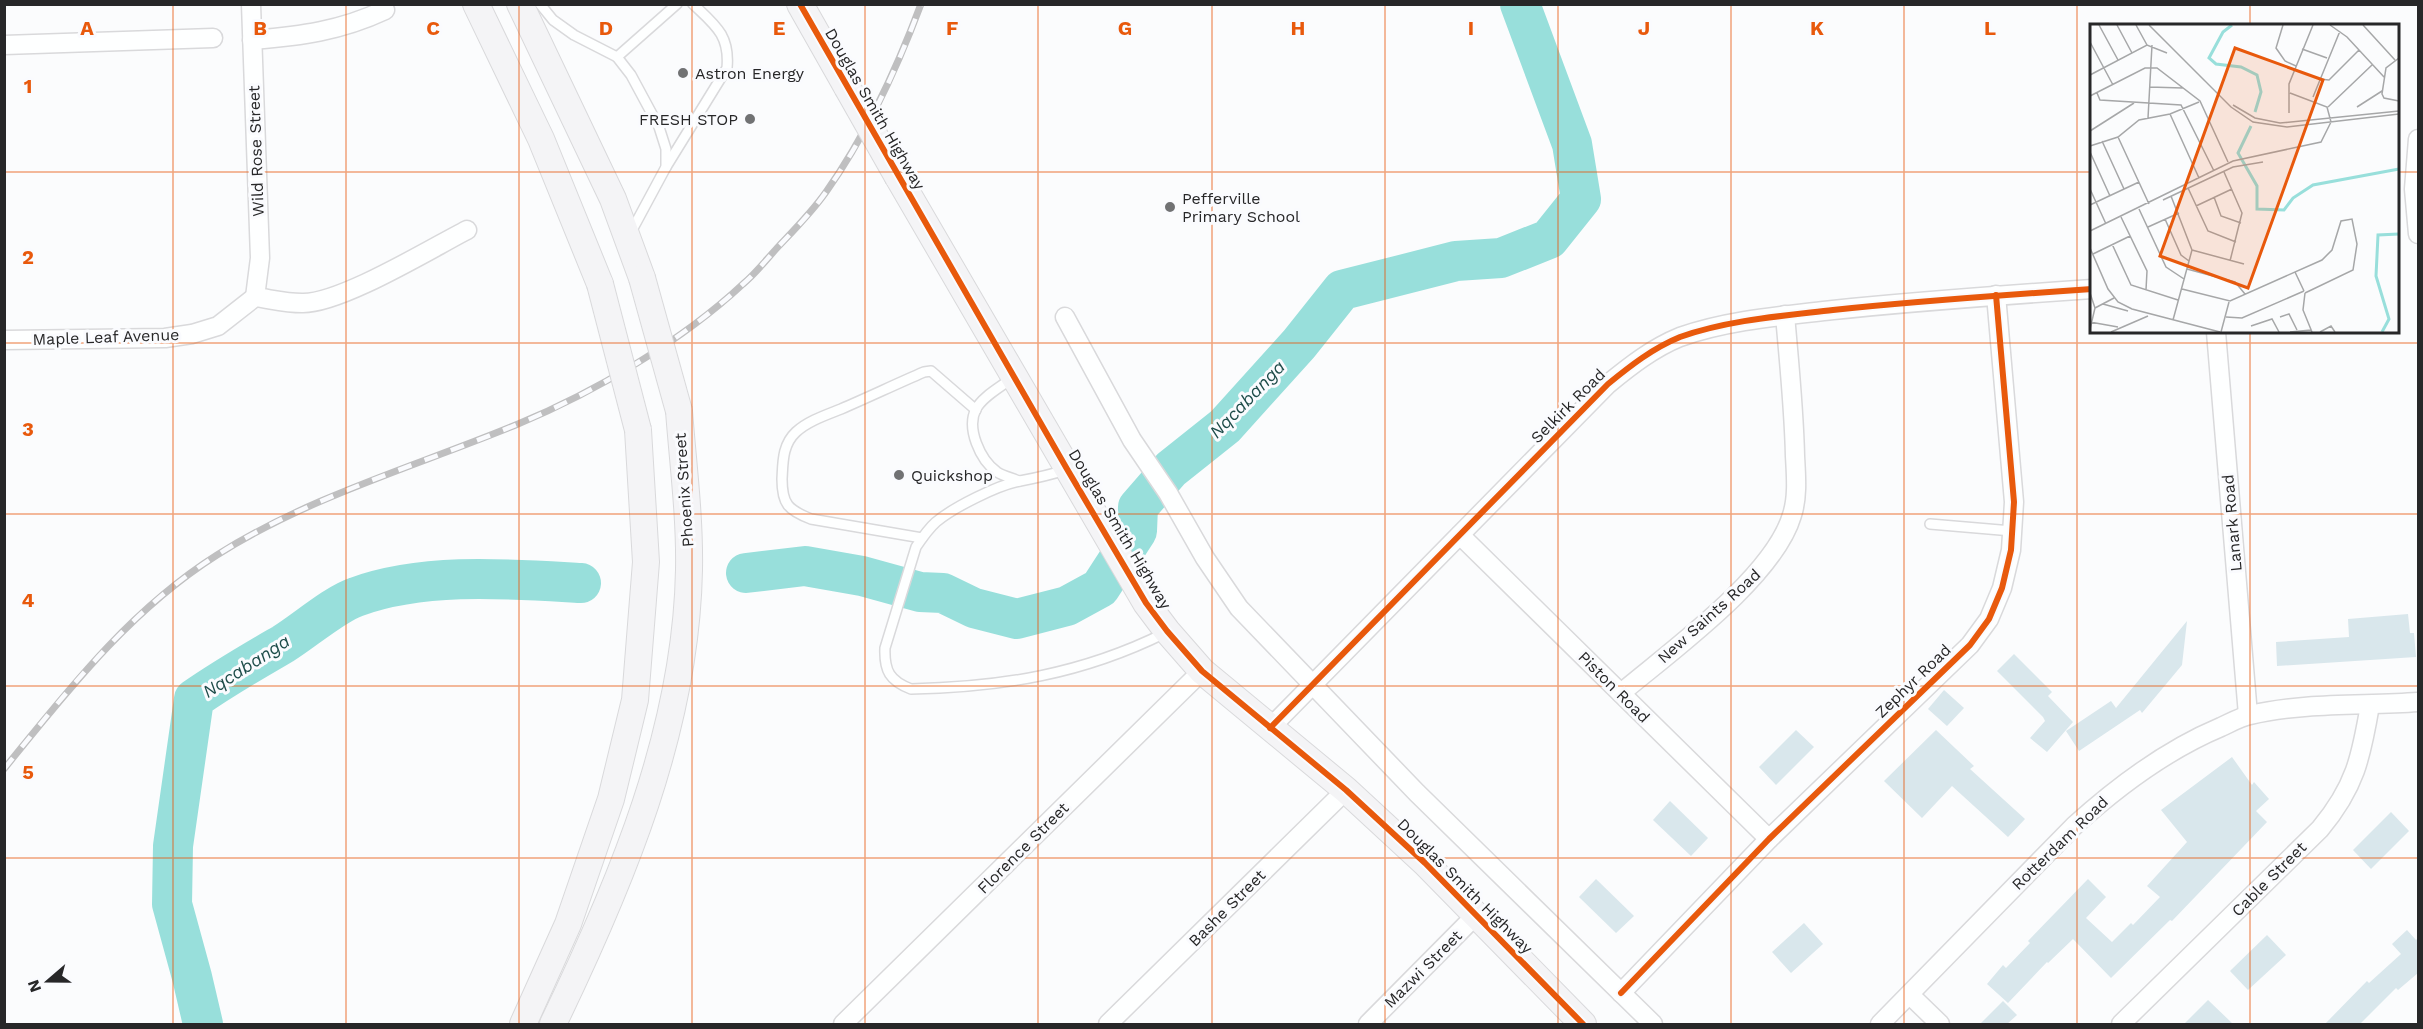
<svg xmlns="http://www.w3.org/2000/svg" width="2423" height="1029" font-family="'Work Sans',sans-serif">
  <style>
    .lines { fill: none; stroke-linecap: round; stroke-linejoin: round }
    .river { stroke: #98dfdb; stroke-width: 40 }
    .building { fill: #d9e7ec }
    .lane-casing { stroke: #d9d9db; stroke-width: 12 }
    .street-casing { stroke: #d9d9db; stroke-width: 21 }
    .secondary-casing { stroke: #d9d9db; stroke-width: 28 }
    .lane { stroke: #feffff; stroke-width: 9 }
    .street { stroke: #feffff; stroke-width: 18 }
    .secondary { stroke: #f4f4f6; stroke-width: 26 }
    .rail-casing { stroke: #bfbfc0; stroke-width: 7 }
    .rail { stroke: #fafbfe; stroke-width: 4.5; stroke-dasharray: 14; stroke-linecap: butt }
    .secondary-bridge-casing { stroke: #d9d9db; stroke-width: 28; stroke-linecap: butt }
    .secondary-bridge { stroke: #f4f4f6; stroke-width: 26 }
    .cycleway-casing { stroke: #fafbfe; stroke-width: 10 }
    .cycleway { stroke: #e8590c; stroke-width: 6 }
    .grid { fill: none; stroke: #e8590c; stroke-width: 1.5; stroke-opacity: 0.55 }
    .poi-dot { fill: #717273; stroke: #fafbfe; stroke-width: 2 }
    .labels { text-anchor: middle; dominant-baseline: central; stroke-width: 6; stroke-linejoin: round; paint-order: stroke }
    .poi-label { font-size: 16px; fill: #272728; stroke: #fafbfe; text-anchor: start }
    .street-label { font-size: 16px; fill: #272728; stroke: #fafbfe }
    .water-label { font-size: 18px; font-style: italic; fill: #1d4c49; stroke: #fafbfe }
    .inset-river { fill: none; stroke: #98dfdb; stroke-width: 3 }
    .inset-road { fill: none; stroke: #a6a7a8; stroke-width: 1.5 }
    .view { fill: #e8590c; fill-opacity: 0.15; stroke: #e8590c; stroke-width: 3 }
    .inset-edge { fill: none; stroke: #272728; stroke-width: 3 }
    .grid-label { font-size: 20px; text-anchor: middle; font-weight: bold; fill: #e8590c; stroke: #fafbfe; stroke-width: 6; stroke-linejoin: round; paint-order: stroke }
  </style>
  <rect width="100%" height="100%" fill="#fbfcfd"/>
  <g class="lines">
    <g class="river">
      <polyline points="746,573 805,566 862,576 920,592 943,593 974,608 1017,619 1067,606 1100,588 1137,531 1138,507 1171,469 1225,426 1299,344 1342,290 1456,261 1501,258 1549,239 1581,199 1572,144 1520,4"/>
      <path d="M203,1024L192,977L172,904L173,846L194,699C224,678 252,662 283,644C304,631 335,604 356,597C424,572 510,579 581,583"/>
    </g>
  </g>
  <g class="building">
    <polygon points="2408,614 2410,633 2414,633 2416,657 2277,666 2276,642 2349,637 2348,619"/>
    <polygon points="2187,621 2182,665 2142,713 2140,710 2079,751 2066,731 2111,701 2116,708"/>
    <polygon points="2014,654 2052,692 2048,696 2073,722 2047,752 2030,738 2045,721 2043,717 1997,671"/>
    <polygon points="1944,690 1964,708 1947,726 1928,709"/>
    <polygon points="1796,730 1814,747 1776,785 1759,767"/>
    <polygon points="1936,730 1974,766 1970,769 2025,819 2008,837 1952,786 1922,818 1884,781"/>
    <polygon points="2232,757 2252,785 2254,782 2269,799 2256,811 2267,822 2172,921 2170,920 2111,978 2073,939 2048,963 2047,962 2008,1003 1987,984 2003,965 2006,968 2030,943 2028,941 2088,879 2106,897 2086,918 2112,942 2131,923 2133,925 2160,897 2147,886 2187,842 2161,810"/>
    <polygon points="1670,801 1708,838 1691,856 1653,820"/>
    <polygon points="2391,812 2409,831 2371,869 2353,850"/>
    <polygon points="1596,879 1634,916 1616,933 1579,897"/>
    <polygon points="1804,923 1823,944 1791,973 1772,952"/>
    <polygon points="2407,930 2416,940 2418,938 2418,973 2398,990 2396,988 2360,1024 2325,1024 2367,981 2369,983 2401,954 2392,944"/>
    <polygon points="2267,935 2286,955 2248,990 2230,971"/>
    <polygon points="2208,1000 2233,1024 2184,1024"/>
    <polygon points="2003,1001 2017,1015 2007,1024 1980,1024"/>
  </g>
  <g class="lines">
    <g class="lane-casing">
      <g id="lane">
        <polyline points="540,4 553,20 574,35 617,57 631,75 659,127 666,149 666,167 631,232"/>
        <polyline points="617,57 677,4"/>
        <path d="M666,167L727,68C730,35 715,25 693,4"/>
        <path d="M1012,378C1001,387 983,396 976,409C966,428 980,460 997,472C1003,476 1012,478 1019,481"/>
        <path d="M1065,470C1050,475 1036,478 1020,481C998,485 954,507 936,522C928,529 922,538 916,547L885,648C884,671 890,681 911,689C1003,687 1082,674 1165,633"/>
        <polyline points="1930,524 2012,531"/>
        <path d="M922,538L811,519C788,510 782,504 782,479C783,463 782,445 796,432C808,421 826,415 841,409C869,397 896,384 924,372L931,371L976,410"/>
      </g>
    </g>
    <g class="street-casing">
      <g id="street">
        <polyline points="251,4 260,258 255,297"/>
        <path d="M252,40C301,36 340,31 385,10"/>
        <polyline points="4,45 213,38"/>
        <polyline points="2418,139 2414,189 2418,234"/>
        <polyline points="1065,317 1132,440 1168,493 1205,558 1239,608 1417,793 1653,1024"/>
        <polyline points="2216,332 2248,715"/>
        <path d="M4,340L165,338L192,334L218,326L255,297C270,299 286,303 302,303C340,304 430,249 467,230"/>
        <polyline points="1460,535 1769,839"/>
        <path d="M1621,693C1671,651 1774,577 1792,515C1798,497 1796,475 1795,456C1794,409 1789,362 1785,315"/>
        <path d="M1270,728L1608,384C1630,366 1653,348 1680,337C1728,320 1782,316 1833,310C1919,301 2005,295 2092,289"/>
        <polyline points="1621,993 1769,839 1970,645 1989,619 2002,588 2011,550 2014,502 1996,295"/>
        <polyline points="1910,995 1940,1024"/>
        <polyline points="843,1024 1202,671"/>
        <polyline points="1108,1024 1346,790"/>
        <polyline points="1368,1024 1477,914"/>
        <path d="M1880,1024L2074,826C2118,786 2166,750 2221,727C2230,723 2240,717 2250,715C2305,702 2363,706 2418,702"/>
        <path d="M2121,1024L2320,829C2355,787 2361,758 2370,705"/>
      </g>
    </g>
    <g class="secondary-casing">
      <g id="secondary">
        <polyline points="476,4 541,139 600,284"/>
        <polyline points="520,4 613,199 642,278"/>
        <polyline points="800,4 847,87"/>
        <polyline points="898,177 1146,603 1167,631 1202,671 1346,790 1425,863 1583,1024"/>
        <polyline points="523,1024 568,924 611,799 635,700 646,562 638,430"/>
        <path d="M553,1024C621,883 686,730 689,570C690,517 683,464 679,411"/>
      </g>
    </g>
    <use href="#lane" class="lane"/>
    <use href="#street" class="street"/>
    <use href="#secondary" class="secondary"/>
    <g class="rail-casing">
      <path id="rail" d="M4,769C68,690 130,610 217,555C310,496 417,466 518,424C595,392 682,341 743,284C756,273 766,260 777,248C794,230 812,212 826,192C867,134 896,71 921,4"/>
    </g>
    <use href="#rail" class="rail"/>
    <g class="secondary-bridge-casing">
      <g id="secondary-bridge">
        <polyline points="847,87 898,177"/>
        <polyline points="642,278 679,411"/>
        <polyline points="600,284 638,430"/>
      </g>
    </g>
    <use href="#secondary-bridge" class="secondary-bridge"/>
    <g class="cycleway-casing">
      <g id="cycleway">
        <polyline points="800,4 1067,469 1146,603 1167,631 1202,671 1346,790 1425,863 1583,1024"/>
        <path d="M1270,728L1608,384C1630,366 1653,348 1680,337C1728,320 1782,316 1833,310C1919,301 2005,295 2092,289"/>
        <polyline points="1621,993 1769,839 1970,645 1989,619 2002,588 2011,550 2014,502 1996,295"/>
      </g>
    </g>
    <use href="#cycleway" class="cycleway"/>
  </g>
  <path class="grid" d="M173,4V1024M346,4V1024M519,4V1024M692,4V1024M865,4V1024M1038,4V1024M1212,4V1024M1385,4V1024M1558,4V1024M1731,4V1024M1904,4V1024M2077,4V1024M2250,4V26M4,172H2092M2398,172H2418M2250,332V1024M4,343H2418M4,514H2418M4,686H2418M4,858H2418"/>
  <g class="poi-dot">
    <circle cx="683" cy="73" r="6"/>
    <circle cx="750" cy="119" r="6"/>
    <circle cx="1170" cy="207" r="6"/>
    <circle cx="899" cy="475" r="6"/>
  </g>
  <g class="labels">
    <g class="poi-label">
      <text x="695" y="73">Astron Energy</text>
      <text x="738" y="119" text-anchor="end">FRESH STOP</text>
      <text x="1182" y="198">Pefferville<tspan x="1182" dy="18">Primary School</tspan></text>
      <text x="911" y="475">Quickshop</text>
    </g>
    <g class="street-label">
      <text transform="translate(875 109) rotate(60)">Douglas Smith Highway</text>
      <text transform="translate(256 151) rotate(-92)">Wild Rose Street</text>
      <text transform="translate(106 337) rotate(-2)">Maple Leaf Avenue</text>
      <text transform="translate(1568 406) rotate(-45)">Selkirk Road</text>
      <text transform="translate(684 490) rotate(-94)">Phoenix Street</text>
      <text transform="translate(2232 523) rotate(-95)">Lanark Road</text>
      <text transform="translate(1120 529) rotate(59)">Douglas Smith Highway</text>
      <text transform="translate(1709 616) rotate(-42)">New Saints Road</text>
      <text transform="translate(1913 681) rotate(-44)">Zephyr Road</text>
      <text transform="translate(1614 687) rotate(45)">Piston Road</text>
      <text transform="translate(2060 843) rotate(-44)">Rotterdam Road</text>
      <text transform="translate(1023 848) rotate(-45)">Florence Street</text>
      <text transform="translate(2269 879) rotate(-45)">Cable Street</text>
      <text transform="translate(1465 886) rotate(45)">Douglas Smith Highway</text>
      <text transform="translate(1227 908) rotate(-45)">Bashe Street</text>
      <text transform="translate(1423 969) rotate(-45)">Mazwi Street</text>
    </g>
    <g class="water-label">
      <text transform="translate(1247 399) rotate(-46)">Nqcabanga</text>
      <text transform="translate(246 666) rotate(-33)">Nqcabanga</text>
    </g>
  </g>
  <g transform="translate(2090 24)">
    <rect width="309" height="309" fill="#fbfcfd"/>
    <path class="inset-river" d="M142,1L133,8L119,34L126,40L151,43L167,51L171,68L165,88M161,102L148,129L167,162V185L194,186L203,174L223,161L309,145M292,308L299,295L286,252L288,211L309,210"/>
    <path class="inset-road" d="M9,1L28,36M27,1L42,29M46,1L57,21M59,1L141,83L163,98L197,103L309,90M193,1L186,24L195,37L206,42M240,1L257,13L294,53M273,1L305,36M0,18L23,61M212,25L237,34M309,34L296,44L292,70L294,74L309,77M0,51L57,21L77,29M229,55L239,56L269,26M59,63L93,64M7,69L10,76L91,81L124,147M0,72L55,44H67L110,77L138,138M223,73L250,7M143,81L165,94L190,99L309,87M238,83L282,41M267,83L292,67M199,89V60L223,1M80,90L109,154M58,94L62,21M0,107L44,79M28,113L59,180M12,117L34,165M0,122L28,113L49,96L80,90L109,78M0,128L20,172M134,148L152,189L140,237M98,164L118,207L146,218M0,165L16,200M81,172L102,226L83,296M124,173L131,192L151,199M73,176L143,143L173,138M0,181L49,158M106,182L142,165M49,185L76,243L94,255M31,193L57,247L56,266M75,195L91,231L99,237M58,203L89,189M0,207L143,137L231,118L241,98L237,83L200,69M22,220L41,261L88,276M0,224L18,265L28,278L42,285L130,308M102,226L154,240M3,230L40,212M97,245L145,258L155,270M205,248L214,267M92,265L140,277L232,236L242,226L251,197L262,195L267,220L263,246L215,269M0,269L5,284L0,305M215,269L213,286L222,308M13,280L38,287M5,284L24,274M136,293L152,294L214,267M190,293L199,290L207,306M0,298L28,303M161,302L182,295L189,308M21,308L58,292M131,308L139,278M200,308L221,306M230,308L241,302L245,308"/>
    <path class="view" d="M145,24L233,56L158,264L70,232Z"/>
    <rect width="309" height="309" class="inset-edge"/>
  </g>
  <g class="grid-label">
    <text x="87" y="35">A</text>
    <text x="260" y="35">B</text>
    <text x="433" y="35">C</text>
    <text x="606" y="35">D</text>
    <text x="779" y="35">E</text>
    <text x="952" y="35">F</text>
    <text x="1125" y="35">G</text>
    <text x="1298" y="35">H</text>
    <text x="1471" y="35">I</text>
    <text x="1644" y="35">J</text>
    <text x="1817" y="35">K</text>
    <text x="1990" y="35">L</text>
    <text x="28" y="93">1</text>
    <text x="28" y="264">2</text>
    <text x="28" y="436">3</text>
    <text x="28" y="607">4</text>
    <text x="28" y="779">5</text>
  </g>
  <rect width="2423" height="1029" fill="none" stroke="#272728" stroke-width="12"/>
  <g transform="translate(48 981) rotate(250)" stroke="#fafbfe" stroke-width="4.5" paint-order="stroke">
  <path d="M0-4.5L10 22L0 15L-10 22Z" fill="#272728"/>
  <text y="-9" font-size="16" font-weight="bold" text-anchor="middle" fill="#272728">N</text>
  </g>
</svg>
